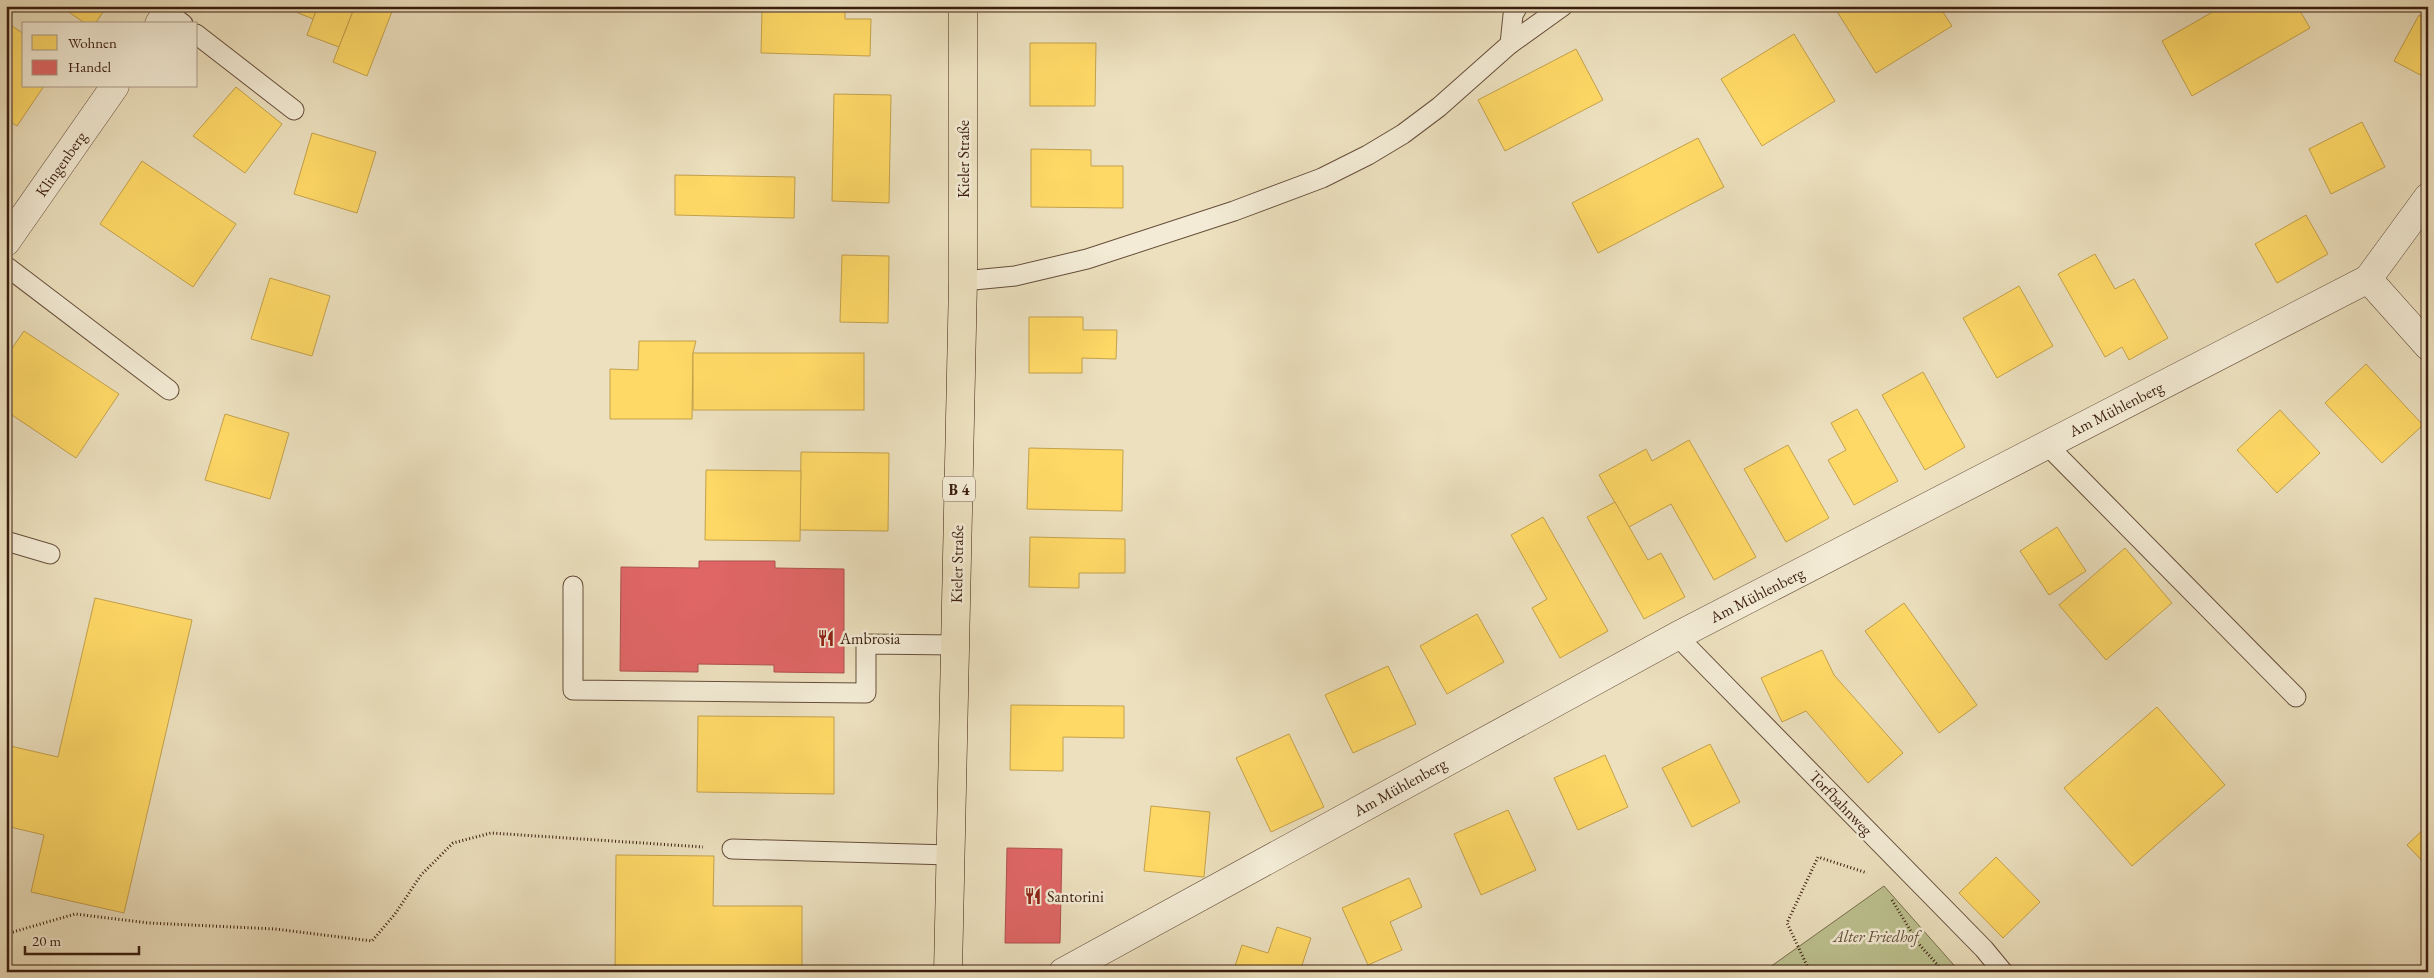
<svg xmlns="http://www.w3.org/2000/svg" width="2434" height="978" font-family="'EB Garamond',serif">
  <style>
    .green { fill: #bcc18f; stroke: #7b6f4e }
    .homes { fill: #ffd966; stroke: #c4a14c }
    .shops { fill: #e06666; stroke: #ae504c }
    .lines { fill: none; stroke-linecap: round; stroke-linejoin: round }
    .service-casing { stroke: #664e3a; stroke-width: 21 }
    .minor-casing { stroke: #664e3a; stroke-width: 29 }
    .primary-casing { stroke: #3a1d0e; stroke-width: 29 }
    .path { stroke: #3a1d0e; stroke-width: 3; stroke-dasharray: 1 2.5; stroke-linecap: butt }
    .service { stroke: #f3ebd5; stroke-width: 19 }
    .minor { stroke: #f3ebd5; stroke-width: 28 }
    .primary { stroke: #ece0be; stroke-width: 28 }
    .labels { text-anchor: middle; dominant-baseline: central; stroke-width: 5; stroke-linejoin: round; paint-order: stroke }
    .shield { fill: #f3ebd5; stroke: #725b4a; stroke-width: 1 }
    .shield-label { font-size: 15px; font-weight: bold; fill: #3a1d0e }
    .street-label { font-size: 16px; fill: #3a1d0e; stroke: #f3ebd5 }
    .poi-label { font-size: 16px; fill: #3a1d0e; stroke: #f3ebd5; text-anchor: start }
    .park-label { font-size: 16px; font-style: italic; fill: #614e35; stroke: #f3ebd5 }
  </style>
  <rect width="100%" height="100%" fill="#ece0be"/>
  <filter id="stains"><feTurbulence type="fractalNoise" baseFrequency=".004" numOctaves="4"/><feColorMatrix values="0 0 0 0 .2 0 0 0 0 .09 0 0 0 0 .02 0 0 0 .5 -.17"/></filter>
  <radialGradient id="worn" r=".72"><stop offset=".6" stop-color="#630" stop-opacity="0"/><stop offset="1" stop-color="#630" stop-opacity=".3"/></radialGradient>
  <polygon class="green" points="1884,886 1960,972 1763,972"/>
  <g class="homes">
    <polygon points="60,6 107,6 95,24 86,24"/>
    <polygon points="281,6 318,6 313,19"/>
    <polygon points="318,6 355,6 339,47 307,35"/>
    <polygon points="355,6 385,6 393,9 367,76 333,62"/>
    <polygon points="808,6 845,6 845,19 871,19 870,56 761,53 762,9 808,10"/>
    <polygon points="1843,6 1939,6 1952,26 1876,73 1836,10"/>
    <polygon points="2223,6 2297,6 2310,28 2192,96 2162,41"/>
    <polygon points="2419,15 2428,20 2428,79 2394,61"/>
    <polygon points="6,22 24,34 24,86 44,86 17,126 6,119"/>
    <polygon points="1794,34 1835,101 1762,146 1721,79"/>
    <polygon points="1030,43 1096,43 1095,106 1030,106"/>
    <polygon points="1576,49 1603,100 1505,151 1478,100"/>
    <polygon points="236,87 282,124 245,173 193,136"/>
    <polygon points="834,94 891,95 889,203 832,201"/>
    <polygon points="2362,122 2385,167 2331,194 2309,149"/>
    <polygon points="312,133 376,152 357,213 294,194"/>
    <polygon points="1698,138 1724,187 1598,253 1572,203"/>
    <polygon points="1031,149 1091,150 1091,166 1123,166 1123,208 1031,207"/>
    <polygon points="142,161 236,224 193,287 100,224"/>
    <polygon points="675,175 795,177 794,218 675,215"/>
    <polygon points="2306,215 2328,254 2277,283 2255,244"/>
    <polygon points="2095,254 2115,289 2134,279 2168,338 2129,360 2122,347 2105,357 2058,274"/>
    <polygon points="842,255 889,256 888,323 840,322"/>
    <polygon points="270,278 330,296 312,356 251,339"/>
    <polygon points="2019,286 2053,346 1997,378 1963,318"/>
    <polygon points="1029,317 1083,317 1083,330 1117,330 1116,359 1082,358 1082,373 1029,373"/>
    <polygon points="24,331 119,394 76,458 6,411 6,357"/>
    <polygon points="639,341 696,341 693,353 692,419 610,419 610,369 638,370"/>
    <rect x="693" y="353" width="171" height="57"/>
    <polygon points="2366,364 2423,425 2382,463 2325,403"/>
    <polygon points="1923,372 1965,447 1925,470 1882,395"/>
    <polygon points="1857,409 1898,481 1854,505 1828,460 1846,450 1831,423"/>
    <polygon points="2280,410 2320,453 2277,493 2237,450"/>
    <polygon points="225,414 289,433 270,499 205,480"/>
    <polygon points="1689,440 1756,557 1714,580 1671,504 1629,527 1599,475 1646,449 1652,461"/>
    <polygon points="1788,445 1829,518 1786,542 1744,469"/>
    <polygon points="1029,448 1123,450 1122,511 1027,509"/>
    <polygon points="801,452 889,453 888,531 800,530"/>
    <polygon points="706,470 801,471 800,541 705,540"/>
    <polygon points="1615,502 1648,560 1661,553 1685,597 1644,619 1587,517"/>
    <polygon points="1543,517 1608,631 1560,658 1532,608 1547,599 1511,535"/>
    <polygon points="2057,527 2086,571 2049,595 2020,551"/>
    <polygon points="1030,537 1125,539 1125,573 1079,573 1079,588 1029,587"/>
    <polygon points="2125,548 2172,603 2106,660 2059,605"/>
    <polygon points="95,598 192,620 124,913 31,892 44,835 6,826 6,745 58,757"/>
    <polygon points="1904,603 1977,705 1939,733 1865,631"/>
    <polygon points="1477,614 1504,662 1447,694 1420,646"/>
    <polygon points="1822,650 1834,675 1903,753 1868,783 1806,711 1782,722 1761,678"/>
    <polygon points="1388,666 1416,724 1353,753 1325,695"/>
    <polygon points="1011,705 1124,706 1124,738 1063,737 1063,771 1010,770"/>
    <polygon points="2157,707 2225,785 2132,866 2064,788"/>
    <polygon points="698,716 834,717 834,794 697,792"/>
    <polygon points="1289,734 1324,807 1271,832 1236,758"/>
    <polygon points="1710,744 1740,802 1692,827 1662,768"/>
    <polygon points="1605,755 1628,807 1578,830 1554,778"/>
    <polygon points="1151,806 1210,812 1204,877 1144,871"/>
    <polygon points="1508,810 1536,870 1481,895 1454,834"/>
    <polygon points="2428,825 2428,867 2407,845"/>
    <polygon points="616,855 714,856 713,906 802,906 802,972 615,972"/>
    <polygon points="1996,857 2040,902 2003,938 1959,893"/>
    <polygon points="1409,878 1422,907 1390,922 1402,950 1368,965 1342,908"/>
    <polygon points="1277,927 1311,938 1300,971 1287,966 1286,972 1233,972 1242,945 1268,953"/>
  </g>
  <g class="shops">
    <polygon points="699,561 775,561 775,568 844,569 844,673 774,672 774,665 698,664 698,672 620,671 621,567 699,568"/>
    <polygon points="1007,848 1062,849 1060,943 1005,943"/>
  </g>
  <g class="lines">
    <g class="service-casing">
      <g id="service">
        <polyline points="167,12 183,24"/>
        <polyline points="196,34 294,110"/>
        <polyline points="1510,44 1513,15 1518,6"/>
        <polyline points="6,266 169,390"/>
        <polyline points="963,281 1015,276 1087,259 1234,211 1322,178 1368,155 1403,134 1439,107 1510,44 1563,6"/>
        <polyline points="2047,445 2296,697"/>
        <polyline points="6,541 50,554"/>
        <polyline points="573,586 573,690 866,693 866,644 956,645"/>
        <polyline points="1677,636 1984,949 2003,972"/>
        <polyline points="732,849 950,855"/>
      </g>
    </g>
    <g class="minor-casing">
      <g id="minor">
        <polyline points="159,24 171,6"/>
        <polyline points="6,242 115,86"/>
        <polyline points="2368,279 2428,346"/>
        <polyline points="1063,972 1677,636 2368,279 2428,197"/>
      </g>
    </g>
    <g class="primary-casing">
      <polyline id="primary" points="948,972 963,281 963,6"/>
    </g>
    <g class="path">
      <polyline points="1892,900 1918,943 1944,972"/>
      <polyline points="6,934 75,914 149,923 275,929 372,941 395,914 421,875 453,843 491,833 703,847"/>
      <polyline points="1810,972 1787,923 1818,857 1867,873"/>
      <polyline points="1935,972 1937,965"/>
    </g>
    <use href="#service" class="service"/>
    <use href="#minor" class="minor"/>
    <use href="#primary" class="primary"/>
  </g>
  <defs>
    <g id="restaurant-bare" transform="scale(1.35)"><path d="M-5-6h1v4h1v-4h1v4h1v-4h1v5L-1.5 .5V6h-2V.5L-5-1ZM5-6V6H3V1.5H1.5Q1.5-4 5-6Z" fill="#8f2418" stroke="#f3ebd5" stroke-width="2.5" paint-order="stroke"/></g>
  </defs>
  <g fill-rule="evenodd">
    <use href="#restaurant-bare" x="826" y="638"/>
    <use href="#restaurant-bare" x="1033" y="896"/>
  </g>
  <g class="labels">
    <rect class="shield" x="943" y="476.5" width="32" height="25" rx="4"/>
    <g class="shield-label">
      <text x="959" y="489">B 4</text>
    </g>
    <g class="street-label">
      <text transform="translate(963 159) rotate(-90)">Kieler Straße</text>
      <text transform="translate(61 164) rotate(-55)">Klingenberg</text>
      <text transform="translate(2116 409) rotate(-27)">Am Mühlenberg</text>
      <text transform="translate(957 564) rotate(-89)">Kieler Straße</text>
      <text transform="translate(1757 595) rotate(-27)">Am Mühlenberg</text>
      <text transform="translate(1400 787) rotate(-29)">Am Mühlenberg</text>
      <text transform="translate(1841 803) rotate(46)">Torfbahnweg</text>
    </g>
    <g class="poi-label">
      <text x="840" y="638">Ambrosia</text>
      <text x="1047" y="896">Santorini</text>
    </g>
    <g class="park-label">
      <text x="1876" y="936">Alter Friedhof</text>
    </g>
  </g>
  <rect width="2434" height="978" fill="none" stroke="#ece0be" stroke-width="25"/>
  <rect x="8" y="8" width="2419" height="963" fill="none" stroke="#3a1d0e" stroke-width="2.5"/>
  <rect x="12" y="12" width="2409" height="953" fill="none" stroke="#3a1d0e"/>
  <rect x="22" y="22" width="175" height="65" fill="#f3ebd5" stroke="#a99985"/>
  <rect x="32" y="35" width="25" height="15" fill="#ffd966" stroke="#a99985"/>
  <text x="68" y="48" font-size="15" fill="#3a1d0e">Wohnen</text>
  <rect x="32" y="60" width="25" height="15" fill="#e06666" stroke="#a99985"/>
  <text x="68" y="72" font-size="15" fill="#3a1d0e">Handel</text>
  <path d="M25 946v8h114v-8" fill="none" stroke="#3a1d0e" stroke-width="2.5"/>
  <text x="32" y="946" font-size="15" fill="#3a1d0e" stroke="#f3ebd5" stroke-width="4" paint-order="stroke">20 m</text>
  <rect width="100%" height="100%" filter="url(#stains)"/>
  <rect width="100%" height="100%" fill="url(#worn)"/>
</svg>
